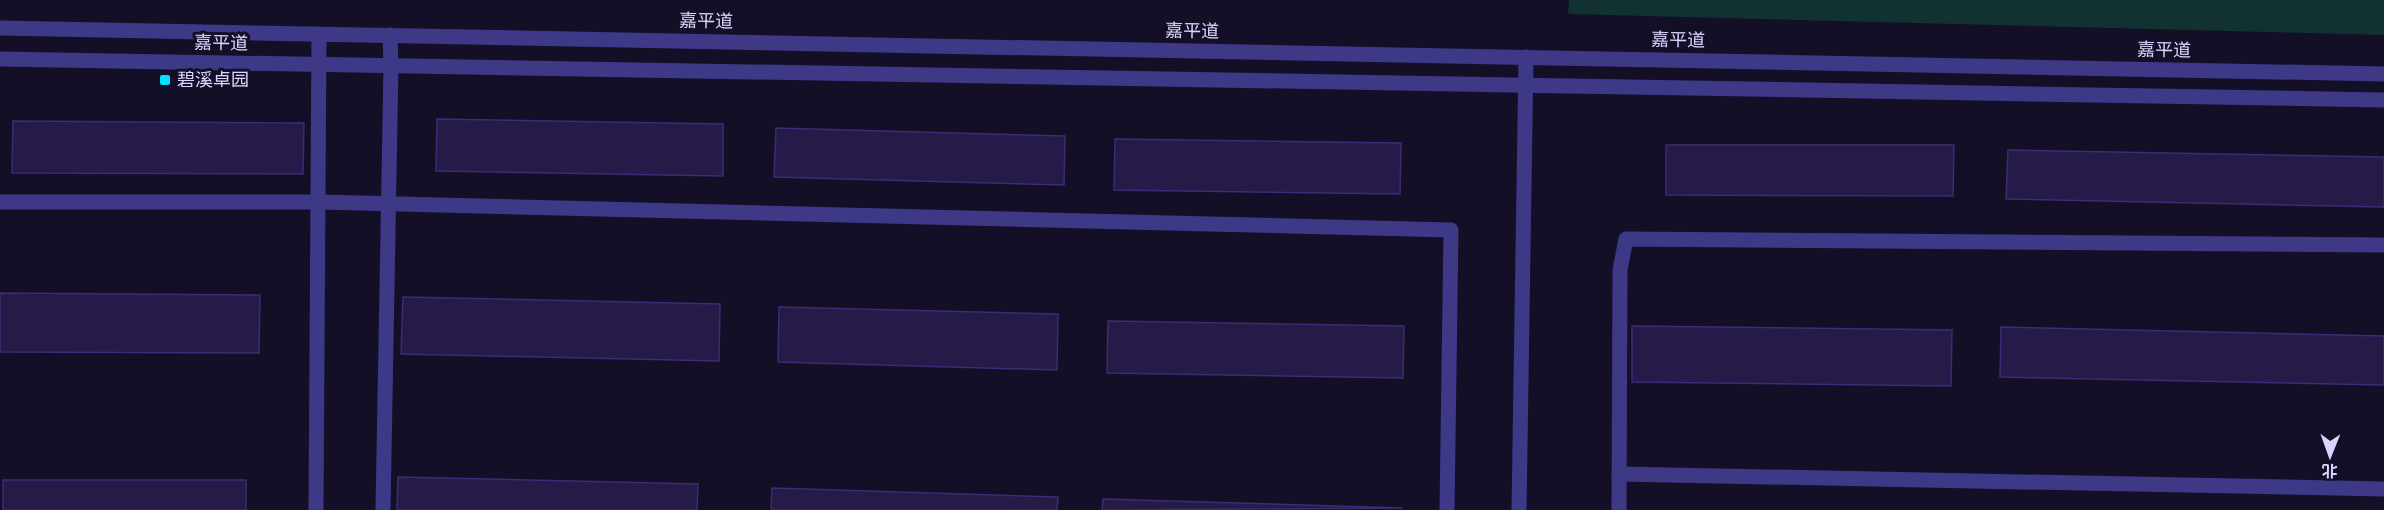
<svg xmlns="http://www.w3.org/2000/svg" width="2384" height="510" font-family="Signika,'Noto Sans SC',sans-serif">
  <style>
    .green { fill: #123131 }
    .building { fill: #251a48; stroke: #3c2c75; stroke-width: 1.5 }
    .lines { fill: none; stroke-linecap: round; stroke-linejoin: round }
    .minor { stroke: #3d3987; stroke-width: 15 }
    .poi-dot { fill: #01e0ff; stroke: #130f27; stroke-width: 2 }
    .labels { text-anchor: middle; dominant-baseline: central; stroke-width: 6; stroke-linejoin: round; paint-order: stroke }
    .street-label { font-size: 18px; fill: #dad5ff; stroke: #130f27 }
    .poi-label { font-size: 18px; fill: #dad5ff; stroke: #130f27; text-anchor: start }
  </style>
  <rect width="100%" height="100%" fill="#130f27"/>
  <polygon class="green" points="1569,0 2384,0 2384,35 1568,14"/>
  <g class="building">
    <polygon points="437,119 723,124 723,176 436,171"/>
    <polygon points="13,121 304,123 303,174 12,173"/>
    <polygon points="776,128 1065,136 1064,185 774,177"/>
    <polygon points="1115,139 1401,143 1400,194 1114,190"/>
    <polygon points="1666,145 1954,145 1953,196 1666,195"/>
    <polygon points="2008,150 2384,157 2384,207 2006,199"/>
    <polygon points="0,293 260,295 259,353 0,352"/>
    <polygon points="403,297 720,304 719,361 401,354"/>
    <polygon points="779,307 1058,314 1057,370 778,362"/>
    <polygon points="1108,321 1404,326 1403,378 1107,373"/>
    <polygon points="1632,326 1952,330 1951,386 1632,382"/>
    <polygon points="2001,327 2384,336 2384,385 2000,377"/>
    <polygon points="398,477 698,484 697,510 397,510"/>
    <rect x="3" y="480" width="243" height="30"/>
    <polygon points="772,488 1058,497 1057,510 771,510"/>
    <polygon points="1103,499 1402,508 1102,510"/>
  </g>
  <g class="lines">
    <g class="minor">
      <polyline points="0,28 2384,74"/>
      <polyline points="0,59 2384,100"/>
      <polyline points="0,202 320,202 1451,230 1447,510"/>
      <polyline points="1619,474 2384,489"/>
      <polyline points="316,510 319,34"/>
      <polyline points="383,510 391,65 390,35"/>
      <polyline points="1519,510 1526,57"/>
      <polyline points="1619,510 1620,270 1626,239 2384,245"/>
    </g>
  </g>
  <rect class="poi-dot" x="159" y="74" width="12" height="12" rx="3"/>
  <g class="labels">
    <g class="street-label">
      <text transform="translate(706 21) rotate(1)">嘉平道</text>
      <text transform="translate(1192 31) rotate(1)">嘉平道</text>
      <text transform="translate(1678 40) rotate(1)">嘉平道</text>
      <text transform="translate(221 43) rotate(1)">嘉平道</text>
      <text transform="translate(2164 50) rotate(1)">嘉平道</text>
    </g>
    <g class="poi-label">
      <text x="177" y="80">碧溪卓园</text>
    </g>
  </g>
  <g transform="translate(2330 456) rotate(181)" stroke="#130f27" stroke-width="4.5" paint-order="stroke">
  <path d="M0-4.5L10 22L0 15L-10 22Z" fill="#dad5ff"/>
  <text y="-9" font-size="16" font-weight="bold" text-anchor="middle" fill="#dad5ff">北</text>
  </g>
</svg>
